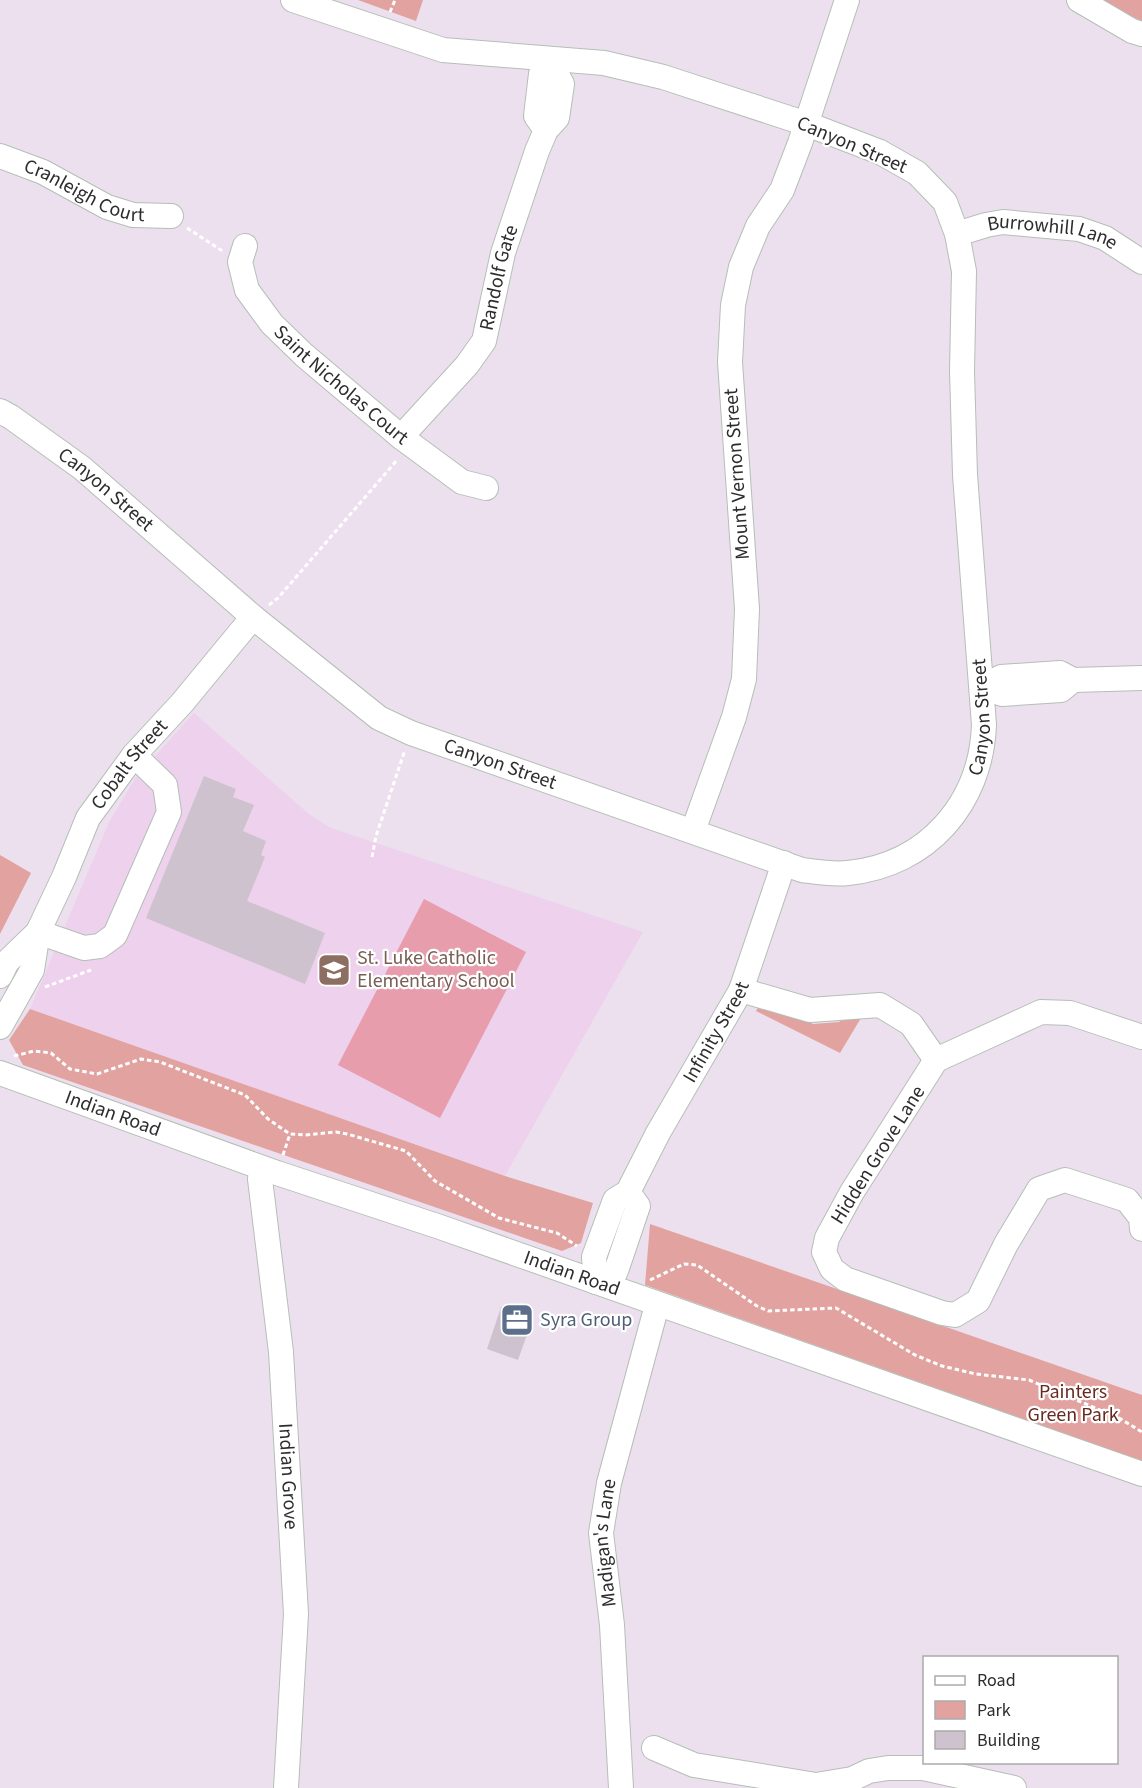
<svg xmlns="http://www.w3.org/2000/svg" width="1142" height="1788" font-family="'Source Sans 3',sans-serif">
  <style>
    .education { fill: #eed1ed }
    .green { fill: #e1a2a0 }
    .pitch { fill: #e79dac }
    .building { fill: #cdc2cd }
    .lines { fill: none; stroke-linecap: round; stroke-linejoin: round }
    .minor-casing { stroke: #b4bfb6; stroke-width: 26 }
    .path { stroke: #fff; stroke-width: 3; stroke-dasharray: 4.5 3; stroke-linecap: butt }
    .minor { stroke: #fff; stroke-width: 24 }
    .labels { text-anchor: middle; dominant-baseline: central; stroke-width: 4.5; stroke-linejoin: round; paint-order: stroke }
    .street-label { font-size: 20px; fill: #2d2d2d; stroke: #fff }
    .education-label { font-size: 20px; fill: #785e54; stroke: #fff; text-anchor: start }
    .service-label { font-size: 20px; fill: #4e5e75; stroke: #fff; text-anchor: start }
    .park-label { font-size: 20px; fill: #682a1f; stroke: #fff }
  </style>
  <rect width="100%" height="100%" fill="#ede0ee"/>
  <polygon class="education" points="194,713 309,814 331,828 643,932 505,1176 30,1009 109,822 136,777"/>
  <g class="green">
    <polygon points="358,0 423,0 416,21"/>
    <polygon points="1103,0 1142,0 1142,21 1126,14"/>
    <polygon points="0,855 31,873 0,934"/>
    <polygon points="761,1002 802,1018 813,1024 839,1022 851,1013 864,1013 840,1053 756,1011"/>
    <polygon points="30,1009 505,1176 593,1203 581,1243 562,1251 23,1065 9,1040"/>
    <polygon points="650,1224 1142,1395 1142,1461 645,1285"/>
  </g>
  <polygon class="pitch" points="424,899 526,952 440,1118 338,1065"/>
  <g class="building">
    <polygon points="204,776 236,789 233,797 254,805 243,831 266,841 261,855 265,857 247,901 325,933 305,984 146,918"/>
    <polygon points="501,1307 533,1318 518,1360 487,1349"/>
  </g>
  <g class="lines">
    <g class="minor-casing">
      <g id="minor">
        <polyline points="1079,0 1132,31 1142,34"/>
        <polyline points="546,130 536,116 541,74 549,60"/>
        <path id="s1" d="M0,156L43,172L107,207L133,215L171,216"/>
        <path id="s2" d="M957,234L986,225L1003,222L1079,229L1105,238L1142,262"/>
        <path id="s3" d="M245,246L240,262L247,290L272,324L304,355L401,437L462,482L486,488"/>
        <path id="s4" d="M0,411L11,417L82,468L253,617L379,718L411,733L802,870C817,872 833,875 848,873C928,865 981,803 984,725L965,475L962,371L964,271L957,234L945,202L917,173L880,152L807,124L663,77L604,63L443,50L293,0"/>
        <path id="s5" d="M401,437L467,365L484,341L503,253L537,151L546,130L557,118L562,84L549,60"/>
        <polyline points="982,687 1001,677 1060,673 1073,680 1142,678"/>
        <polyline points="982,687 1002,694 1061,690 1073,680"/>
        <polyline points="693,831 734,717 744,679 747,609 730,362 733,305 741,267 758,226 782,190 800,143 847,0"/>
        <polyline points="38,932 84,948 100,946 115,935 169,812 165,785 134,755"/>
        <polyline points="0,976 7,962 38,932"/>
        <polyline points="741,990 810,1010 880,1005 911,1024 936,1060"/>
        <path id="s6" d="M0,1027L32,970L38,932L64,877L88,818L134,755L182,703L253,617"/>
        <polyline points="1142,1037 1070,1013 1041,1012 936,1060 852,1192 827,1238 824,1252 832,1269 845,1279 942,1313 955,1315 978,1301 1006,1244 1039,1189 1065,1180 1127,1200 1141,1218 1142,1229"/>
        <path id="s7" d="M0,1073L277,1173L440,1227L1142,1474"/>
        <path id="s8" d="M262,1168L260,1179L281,1352L296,1614L286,1788"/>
        <path id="s9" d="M596,1282L594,1257L615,1200L628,1192L658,1133L741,990L784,863"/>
        <polyline points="596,1282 615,1273 617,1268 638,1206 628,1192"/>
        <polyline points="654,1748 694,1765 816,1785 852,1779 869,1771 888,1768 923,1768 1014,1788"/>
        <path id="s10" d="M621,1788L612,1625L601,1533L609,1483L657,1305"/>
      </g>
    </g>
    <g class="path">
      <polyline points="390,12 395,0"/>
      <polyline points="187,228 224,252"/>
      <polyline points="269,605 278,598 398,459"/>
      <polyline points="372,857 376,836 405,750"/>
      <polyline points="45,987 91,970"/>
      <polyline points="14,1056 34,1051 51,1053 70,1069 97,1074 141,1059 160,1062 245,1095 268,1119 290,1134 305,1135 336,1132 347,1134 406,1151 435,1181 499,1218 557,1233 577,1246"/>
      <polyline points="283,1155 290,1134"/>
      <polyline points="650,1280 684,1264 697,1265 757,1306 768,1311 836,1308 915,1355 942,1366 976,1374 1029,1380 1119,1418 1142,1432"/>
    </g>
    <use href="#minor" class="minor"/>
  </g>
  <defs>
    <g id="school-square" transform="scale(1.725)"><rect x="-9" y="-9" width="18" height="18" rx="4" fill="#8d6e63" stroke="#fff"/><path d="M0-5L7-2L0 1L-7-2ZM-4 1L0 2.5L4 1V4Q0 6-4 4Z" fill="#fff"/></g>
    <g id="office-square" transform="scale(1.725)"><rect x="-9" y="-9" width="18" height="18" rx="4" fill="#5c6f8a" stroke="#fff"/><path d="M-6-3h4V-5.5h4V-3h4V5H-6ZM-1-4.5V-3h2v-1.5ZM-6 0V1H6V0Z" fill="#fff"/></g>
  </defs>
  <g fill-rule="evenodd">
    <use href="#school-square" x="334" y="970"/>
    <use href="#office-square" x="517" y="1320"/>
  </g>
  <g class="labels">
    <g class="street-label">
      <text transform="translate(852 145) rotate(23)">Canyon Street</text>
      <text stroke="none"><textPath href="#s1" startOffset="92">Cranleigh Court</textPath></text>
      <text stroke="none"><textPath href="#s2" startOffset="98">Burrowhill Lane</textPath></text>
      <text stroke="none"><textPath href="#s5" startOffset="192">Randolf Gate</textPath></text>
      <text stroke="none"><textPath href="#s3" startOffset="180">Saint Nicholas Court</textPath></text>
      <text transform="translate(737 474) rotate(-94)">Mount Vernon Street</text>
      <text stroke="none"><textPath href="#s4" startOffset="132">Canyon Street</textPath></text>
      <text stroke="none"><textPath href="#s4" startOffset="1212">Canyon Street</textPath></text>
      <text stroke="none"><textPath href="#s4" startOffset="618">Canyon Street</textPath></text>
      <text stroke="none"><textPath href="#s6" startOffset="296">Cobalt Street</textPath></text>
      <text stroke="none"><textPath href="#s9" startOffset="284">Infinity Street</textPath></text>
      <text stroke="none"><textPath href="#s7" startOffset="120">Indian Road</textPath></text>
      <text transform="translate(878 1155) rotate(-58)">Hidden Grove Lane</text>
      <text stroke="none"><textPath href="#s7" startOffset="606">Indian Road</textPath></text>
      <text stroke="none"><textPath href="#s8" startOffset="310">Indian Grove</textPath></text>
      <text stroke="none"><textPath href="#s10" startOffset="246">Madigan's Lane</textPath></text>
    </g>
    <g class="education-label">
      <text x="357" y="958">St. Luke Catholic<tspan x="357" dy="23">Elementary School</tspan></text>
    </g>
    <g class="service-label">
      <text x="540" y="1320">Syra Group</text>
    </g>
    <g class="park-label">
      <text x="1073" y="1392">Painters<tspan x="1073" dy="23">Green Park</tspan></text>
    </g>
  </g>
  <rect x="923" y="1656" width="195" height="108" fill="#ffffff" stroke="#ababab" stroke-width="1.5"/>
  <rect x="935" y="1676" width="30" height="9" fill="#ffffff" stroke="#ababab" stroke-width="1.5"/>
  <text x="977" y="1686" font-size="18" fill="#2d2d2d">Road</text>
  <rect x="935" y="1701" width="30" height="18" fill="#e1a2a0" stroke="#ababab" stroke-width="1.5"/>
  <text x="977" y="1716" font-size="18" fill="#2d2d2d">Park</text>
  <rect x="935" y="1731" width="30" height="18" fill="#cdc2cd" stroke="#ababab" stroke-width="1.5"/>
  <text x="977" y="1746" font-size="18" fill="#2d2d2d">Building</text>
</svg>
